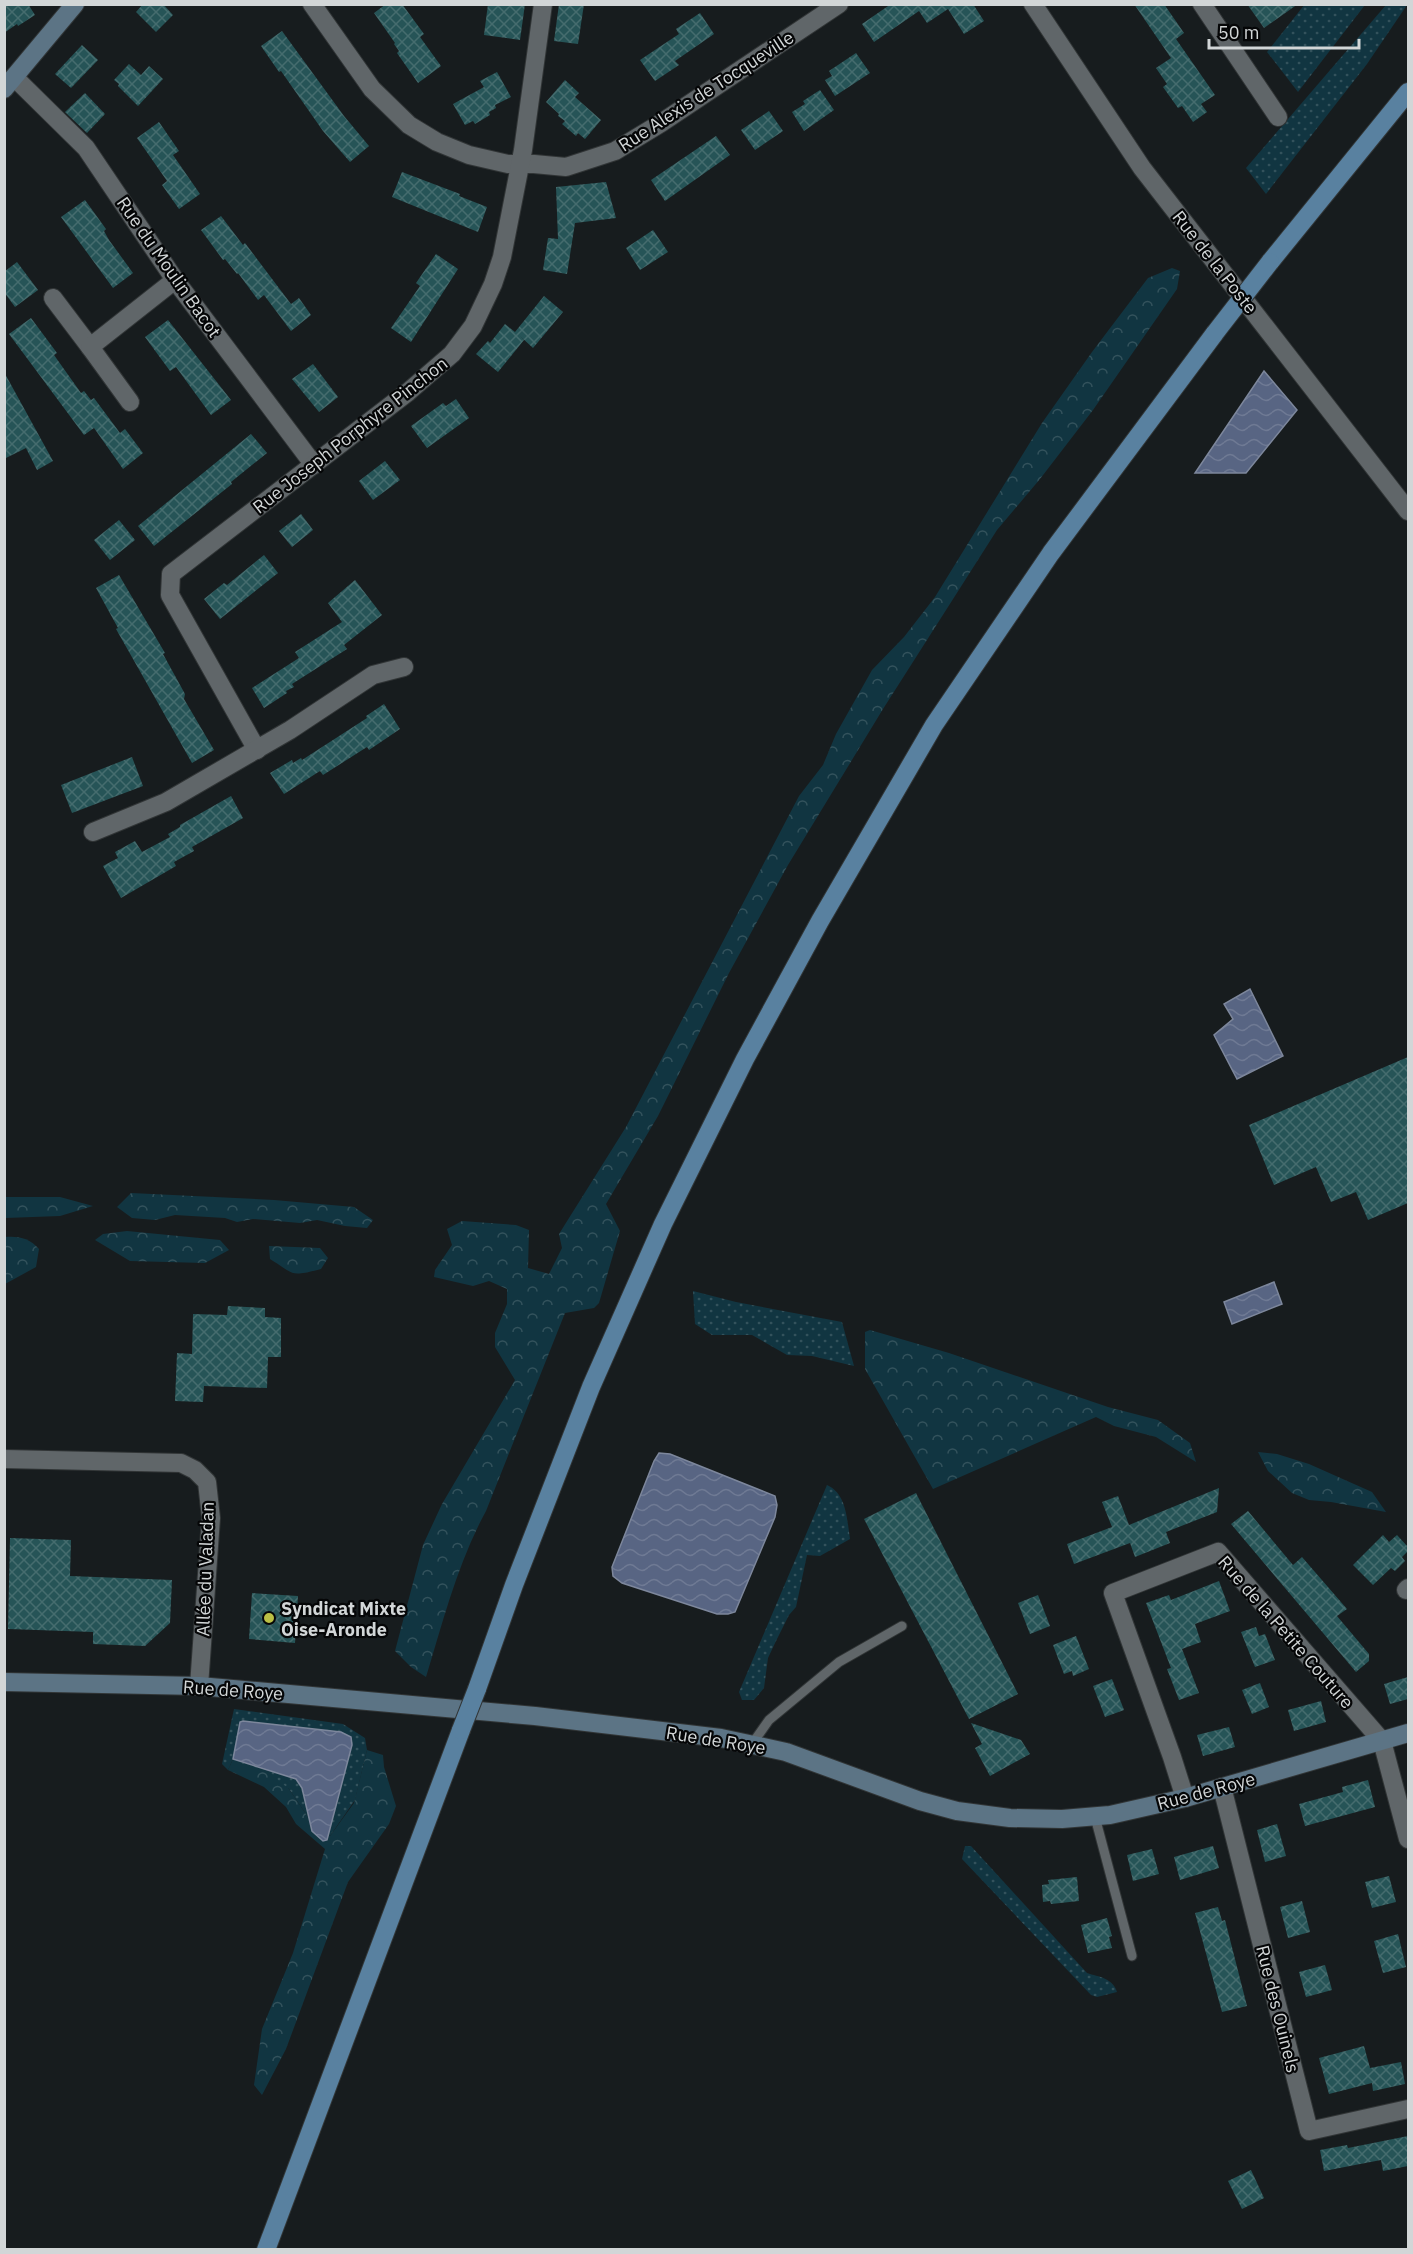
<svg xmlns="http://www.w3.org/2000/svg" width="1413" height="2254" font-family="'IBM Plex Sans',sans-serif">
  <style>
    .grass { fill: url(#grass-dots) }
    .forest { fill: url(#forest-crowns) }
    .water { fill: url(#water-waves); stroke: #7d879c; stroke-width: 1.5 }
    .building { fill: url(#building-cross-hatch) }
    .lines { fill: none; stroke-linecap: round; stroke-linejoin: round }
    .lane-casing { stroke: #313536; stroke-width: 11 }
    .street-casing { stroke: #313536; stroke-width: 20 }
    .secondary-casing { stroke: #313536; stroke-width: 20 }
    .primary-casing { stroke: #313536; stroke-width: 20 }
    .lane { stroke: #606669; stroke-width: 9 }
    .street { stroke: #606669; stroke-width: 18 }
    .secondary { stroke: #5c7485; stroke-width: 18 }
    .primary { stroke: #5981a0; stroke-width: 18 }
    .primary-bridge-casing { stroke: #313536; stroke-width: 20; stroke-linecap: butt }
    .primary-bridge { stroke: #5981a0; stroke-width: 18 }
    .poi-dot { fill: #bac045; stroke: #050607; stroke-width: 2 }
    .labels { text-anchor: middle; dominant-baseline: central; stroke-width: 4.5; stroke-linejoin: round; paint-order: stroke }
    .street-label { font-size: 18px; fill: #d2d6d7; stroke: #050607 }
    .poi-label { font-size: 18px; font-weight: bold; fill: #d2d6d7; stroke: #050607; text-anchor: start }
  </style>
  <defs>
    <pattern id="grass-dots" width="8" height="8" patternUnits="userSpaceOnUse" patternTransform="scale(1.5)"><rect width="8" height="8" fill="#113541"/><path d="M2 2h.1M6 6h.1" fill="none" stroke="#33525c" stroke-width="1.8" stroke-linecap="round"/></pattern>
    <pattern id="forest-crowns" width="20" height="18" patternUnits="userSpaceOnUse" patternTransform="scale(1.5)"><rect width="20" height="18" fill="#113541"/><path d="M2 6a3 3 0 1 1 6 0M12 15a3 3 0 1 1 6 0" fill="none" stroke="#33525c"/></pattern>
    <pattern id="water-waves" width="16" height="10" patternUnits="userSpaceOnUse" patternTransform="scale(1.5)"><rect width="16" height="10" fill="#586583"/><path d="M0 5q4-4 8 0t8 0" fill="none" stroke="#6f7a94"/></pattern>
    <pattern id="building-cross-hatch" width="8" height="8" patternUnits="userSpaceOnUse" patternTransform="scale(1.5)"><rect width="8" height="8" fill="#265457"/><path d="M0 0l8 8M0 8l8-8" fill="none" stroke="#456c6e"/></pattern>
  </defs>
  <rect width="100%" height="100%" fill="#171c1e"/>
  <g class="grass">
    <polygon points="1305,4 1365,5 1298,92 1267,52"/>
    <polygon points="1386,5 1407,5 1367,64 1266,194 1246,168"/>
    <polygon points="693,1291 736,1302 842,1322 854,1366 812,1356 787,1355 752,1335 712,1335 695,1324"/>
    <path d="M827,1485C847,1494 847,1520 850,1539L820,1556L807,1555L796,1607L789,1615L776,1641L768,1658L764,1688L754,1700H742L739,1692Z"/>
    <polygon points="234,1709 343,1724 365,1738 367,1750 355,1800 330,1836 308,1817 289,1789 233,1759 228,1770 222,1764"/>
    <path d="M965,1846H971L1087,1973C1099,1977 1113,1978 1117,1992L1097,1997L1091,1995L962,1859Z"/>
  </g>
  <g class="forest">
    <path d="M1172,268L1180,271L1177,289L1093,410L1040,479L997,530L883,709L788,865L729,973L658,1116L606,1204L620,1231L599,1303L594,1308L565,1313L486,1511C458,1562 443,1621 426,1677L411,1667L395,1651L423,1545L442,1504L515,1380L495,1347V1333L507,1304V1289L489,1281L473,1286L434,1277L435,1270L452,1245L447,1229L462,1221L516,1225L529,1230L528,1268L549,1274L562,1248L559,1234L626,1127L799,796L823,765L836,734L872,670L904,637L935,597L1042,423L1092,352L1148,278Z"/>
    <polygon points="131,1193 274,1200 354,1207 373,1220 367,1228 345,1226 317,1220 300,1223 253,1219 237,1222 225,1218 175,1215 155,1220 132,1218 117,1207"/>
    <polygon points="5,1197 60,1197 93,1206 60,1216 5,1218"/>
    <polygon points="127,1231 220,1240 229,1250 205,1263 130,1261 95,1240 103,1234"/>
    <path d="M5,1237C19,1236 29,1238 39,1249L36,1267L5,1284Z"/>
    <path d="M269,1246L320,1248L328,1258L321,1269C289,1277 296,1275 270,1259Z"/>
    <polygon points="870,1330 949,1353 1108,1407 1158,1420 1190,1443 1196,1462 1156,1437 1114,1426 1096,1417 933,1489 865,1369 865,1332"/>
    <polygon points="1258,1452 1277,1454 1309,1464 1372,1492 1386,1512 1331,1502 1309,1500 1292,1493 1268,1471"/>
    <polygon points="367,1750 383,1755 384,1767 396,1806 389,1824 348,1882 286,2049 262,2095 254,2085 262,2029 293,1953 325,1849 296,1824 286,1807 264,1787 228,1770 233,1759 268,1772 289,1789 308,1817 330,1836 354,1803"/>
  </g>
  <g class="water">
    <polygon points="1264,371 1297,410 1246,473 1195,473"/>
    <polygon points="1250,989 1283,1056 1237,1079 1214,1035 1233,1019 1224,1004"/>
    <polygon points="1274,1282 1282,1304 1232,1324 1224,1302"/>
    <polygon points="659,1453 670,1454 775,1496 777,1505 775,1517 735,1612 728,1614 717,1614 622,1583 613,1576 612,1567 654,1461"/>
    <polygon points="243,1721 341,1732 351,1737 352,1745 327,1840 323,1841 312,1831 302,1788 296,1779 233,1759 240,1722"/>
  </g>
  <g class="building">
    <polygon points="4,4 28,4 35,15 18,26 17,24 4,33"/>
    <polygon points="143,4 163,4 173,15 156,32 136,12"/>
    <polygon points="386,4 402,4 424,34 420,37 441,66 418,83 397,53 399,51 394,44 395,43 374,13"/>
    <polygon points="488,4 525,4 520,40 484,35"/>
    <polygon points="559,4 584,4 578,44 554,41"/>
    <polygon points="891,4 973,4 984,21 964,34 948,9 927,23 919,11 874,42 862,24"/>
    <polygon points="1134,4 1164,4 1184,33 1176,39 1215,95 1201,104 1207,112 1193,122 1182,106 1178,108 1163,87 1167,84 1156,68 1171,58"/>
    <polygon points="1247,4 1298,4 1264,28"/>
    <polygon points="700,13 714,34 675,61 679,65 655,81 640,60 679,34 676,29"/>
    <polygon points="282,31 344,116 369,146 350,162 323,131 281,71 279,72 261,46"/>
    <polygon points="82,45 98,60 71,88 55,74"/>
    <polygon points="856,53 870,73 835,96 825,80 832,76 829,71"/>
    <polygon points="129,64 141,75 149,66 163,79 138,106 118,86 119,84 114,80"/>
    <polygon points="497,72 511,97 495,105 496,108 489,112 490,115 475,124 473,121 465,125 453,104 484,87 480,81"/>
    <polygon points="565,80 579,93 575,97 601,120 585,139 578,133 576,136 562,124 565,121 558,116 559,114 546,102"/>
    <polygon points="820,90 834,110 804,131 792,112 805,104 803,101"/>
    <polygon points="85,93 105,114 87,133 65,112"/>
    <polygon points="769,111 783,131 755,150 741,130"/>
    <polygon points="159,122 179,151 173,155 200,194 179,209 162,185 167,181 137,138"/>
    <polygon points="716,136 730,155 665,201 651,180"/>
    <polygon points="402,172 460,194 459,196 487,207 478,232 392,197"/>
    <polygon points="606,182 616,218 575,223 567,274 543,270 548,238 558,239 556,187"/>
    <polygon points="85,200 106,229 104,231 109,240 133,273 113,288 61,217"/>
    <polygon points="221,216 243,245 245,243 291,304 299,298 311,315 291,331 264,295 258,300 238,273 237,274 225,259 223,260 201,230"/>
    <polygon points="653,230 668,252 640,270 626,248"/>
    <polygon points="436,254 458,269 411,342 391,328 420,286 416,283"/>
    <polygon points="17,262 38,290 15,307 4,292 4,272"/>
    <polygon points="544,296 563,312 533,348 520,336 524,340 498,372 476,354 488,341 490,343 505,324 515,332"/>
    <polygon points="31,318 57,353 54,355 81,393 84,391 91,400 94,398 120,433 125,429 143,453 123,469 94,428 84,435 9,334"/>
    <polygon points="168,320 231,400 211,415 176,367 170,371 145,337"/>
    <polygon points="313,364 338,397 319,412 292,379"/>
    <polygon points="4,372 53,461 37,470 26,448 4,459"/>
    <polygon points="456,399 469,418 427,448 411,426 443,403 446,406"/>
    <polygon points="251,434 267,453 231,482 232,484 154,546 138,526"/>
    <polygon points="385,461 400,480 373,500 359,481"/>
    <polygon points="301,514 313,530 292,547 279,531"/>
    <polygon points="119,520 135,540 110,560 94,540"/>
    <polygon points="264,555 278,573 220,619 204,599 224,583 227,585"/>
    <polygon points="119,575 165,653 163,654 185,694 184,699 214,750 192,763 116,629 118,628 96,588"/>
    <polygon points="355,580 382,615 344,645 347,649 292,684 294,687 286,691 287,693 264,708 252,688 299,658 295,652 342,622 328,603"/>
    <polygon points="384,704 400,729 369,750 367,747 323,775 320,771 284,794 270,773 292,760 293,763 301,758 302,760 367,718 366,716"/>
    <polygon points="132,757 143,786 72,813 61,785"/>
    <polygon points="231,796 243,818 192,847 194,851 174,862 176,866 121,898 103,866 118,858 115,852 135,841 142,852 170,837 168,834 180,827 180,825"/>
    <polygon points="1408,1057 1408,1203 1368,1220 1356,1192 1331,1202 1316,1167 1274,1185 1249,1125"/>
    <polygon points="228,1306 265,1308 265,1317 281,1318 281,1357 268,1357 267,1388 204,1386 203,1402 175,1401 177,1353 192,1354 193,1314 227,1315"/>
    <polygon points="1219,1488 1217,1512 1166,1532 1170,1543 1135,1557 1130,1543 1074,1564 1067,1544 1112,1527 1102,1502 1118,1496 1129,1525"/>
    <polygon points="916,1493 1018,1694 969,1719 864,1519"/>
    <polygon points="1248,1511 1293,1565 1302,1557 1347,1609 1337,1616 1369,1654 1369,1661 1356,1672 1231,1524"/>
    <polygon points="1383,1535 1389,1542 1397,1535 1408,1547 1408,1551 1402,1557 1405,1561 1395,1571 1391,1568 1373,1585 1353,1565"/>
    <polygon points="10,1538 71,1540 70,1576 172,1580 170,1623 145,1646 93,1644 93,1632 8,1629"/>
    <polygon points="1219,1581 1230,1611 1195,1624 1201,1642 1182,1649 1199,1693 1179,1700 1167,1669 1171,1668 1146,1603 1169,1595 1171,1600"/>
    <polygon points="252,1593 298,1596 295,1643 249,1639"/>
    <polygon points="1038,1595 1050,1626 1030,1634 1018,1603"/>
    <polygon points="1256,1627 1259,1636 1265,1634 1275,1660 1255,1667 1241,1632"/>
    <polygon points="1076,1636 1089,1669 1073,1676 1072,1671 1064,1674 1053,1645"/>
    <polygon points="1408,1677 1408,1699 1390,1704 1384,1684"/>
    <polygon points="1112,1679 1124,1710 1105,1717 1093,1686"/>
    <polygon points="1260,1683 1269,1707 1252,1714 1242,1690"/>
    <polygon points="1321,1701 1326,1722 1294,1731 1288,1710"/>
    <polygon points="971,1723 1021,1740 1030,1754 990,1776 975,1748 982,1744"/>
    <polygon points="1229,1727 1235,1747 1203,1756 1197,1735"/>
    <polygon points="1368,1780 1375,1807 1305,1826 1299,1804 1343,1792 1342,1787"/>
    <polygon points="1277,1824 1286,1856 1265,1862 1257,1830"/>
    <polygon points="1213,1846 1219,1868 1180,1880 1174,1857"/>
    <polygon points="1152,1849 1159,1874 1133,1881 1127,1855"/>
    <polygon points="1389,1876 1396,1902 1372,1908 1365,1882"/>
    <polygon points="1077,1877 1079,1901 1051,1904 1050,1901 1043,1902 1042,1885 1049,1884 1048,1880"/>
    <polygon points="1302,1901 1310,1932 1288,1938 1280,1907"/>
    <polygon points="1218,1907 1222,1921 1225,1920 1247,2006 1222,2012 1195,1913"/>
    <polygon points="1107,1918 1112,1936 1109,1937 1112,1948 1088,1953 1081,1925"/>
    <polygon points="1398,1934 1406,1967 1383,1973 1374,1941"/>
    <polygon points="1325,1965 1332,1990 1306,1997 1299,1972"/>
    <polygon points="1364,2046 1370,2068 1401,2062 1405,2084 1373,2091 1372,2083 1329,2094 1319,2058"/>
    <polygon points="1408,2136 1408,2166 1383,2171 1381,2160 1324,2171 1320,2150 1347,2145 1348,2148"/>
    <polygon points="1251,2170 1264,2198 1242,2209 1228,2181"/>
  </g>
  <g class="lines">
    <g class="lane-casing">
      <g id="lane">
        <polyline points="752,1744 769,1720 839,1662 902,1626"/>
        <polyline points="1095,1817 1132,1956"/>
      </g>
    </g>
    <g class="street-casing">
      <g id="street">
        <polyline points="312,4 372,89 409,125 437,142 469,155 508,164 534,164 566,167 615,151 661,123 839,4"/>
        <polyline points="1033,4 1142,168 1408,511"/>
        <polyline points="1202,4 1278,117"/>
        <polyline points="15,78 86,148 175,280 314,465"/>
        <polyline points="53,298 90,347"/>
        <polyline points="130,402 90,347 175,280"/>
        <polyline points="257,750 170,595 171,574 408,392 452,354 473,326 493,284 502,257 523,150 543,4"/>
        <polyline points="93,832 166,802 290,730 373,675 404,667"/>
        <polyline points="4,1459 181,1463 195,1470 207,1482 211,1518 199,1686"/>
        <polyline points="1406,1590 1408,1588"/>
        <polyline points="1222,1787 1309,2131 1408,2109"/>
        <polyline points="1185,1798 1172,1757 1113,1593 1218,1552 1382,1741 1408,1839"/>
      </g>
    </g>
    <g class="secondary-casing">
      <g id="secondary">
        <polyline points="4,89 75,4"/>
        <polyline points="4,1682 199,1686 535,1716 721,1738 786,1752 920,1801 957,1811 1010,1818 1062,1819 1110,1815 1185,1798 1408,1733"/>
      </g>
    </g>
    <g class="primary-casing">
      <g id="primary">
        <polyline points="1270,262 1408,92"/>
        <polyline points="477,1689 514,1585 591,1387 663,1224 745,1059 820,921 934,725 1051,553 1215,333"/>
        <polyline points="266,2250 461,1730"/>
      </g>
    </g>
    <use href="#lane" class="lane"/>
    <use href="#street" class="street"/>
    <use href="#secondary" class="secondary"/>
    <use href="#primary" class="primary"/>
    <g class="primary-bridge-casing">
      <g id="primary-bridge">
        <polyline points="1215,333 1270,262"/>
        <polyline points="461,1730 477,1689"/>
      </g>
    </g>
    <use href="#primary-bridge" class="primary-bridge"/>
  </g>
  <circle class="poi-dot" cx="269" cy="1618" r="6"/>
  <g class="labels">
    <g class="street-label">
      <text transform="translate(706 91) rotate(-33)">Rue Alexis de Tocqueville</text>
      <text transform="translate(1215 262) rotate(52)">Rue de la Poste</text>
      <text transform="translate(169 267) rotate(55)">Rue du Moulin Bacot</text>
      <text transform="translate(350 435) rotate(-38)">Rue Joseph Porphyre Pinchon</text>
      <text transform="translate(205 1569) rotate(-88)">Allée du Valadan</text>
      <text transform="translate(1286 1632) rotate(49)">Rue de la Petite Couture</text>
      <text transform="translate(233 1690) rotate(4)">Rue de Roye</text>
      <text transform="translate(716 1740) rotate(9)">Rue de Roye</text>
      <text transform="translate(1206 1791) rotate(-15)">Rue de Roye</text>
      <text transform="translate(1278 2009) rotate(76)">Rue des Ouinels</text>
    </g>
    <g class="poi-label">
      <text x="281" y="1608">Syndicat Mixte<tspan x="281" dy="21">Oise-Aronde</tspan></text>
    </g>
  </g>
  <rect width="1413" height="2254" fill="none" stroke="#d2d6d7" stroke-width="12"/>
  <path d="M1209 39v9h150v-9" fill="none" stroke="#d2d6d7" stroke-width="3"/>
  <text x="1218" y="39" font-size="18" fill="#d2d6d7" stroke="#050607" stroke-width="4.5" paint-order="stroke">50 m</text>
</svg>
